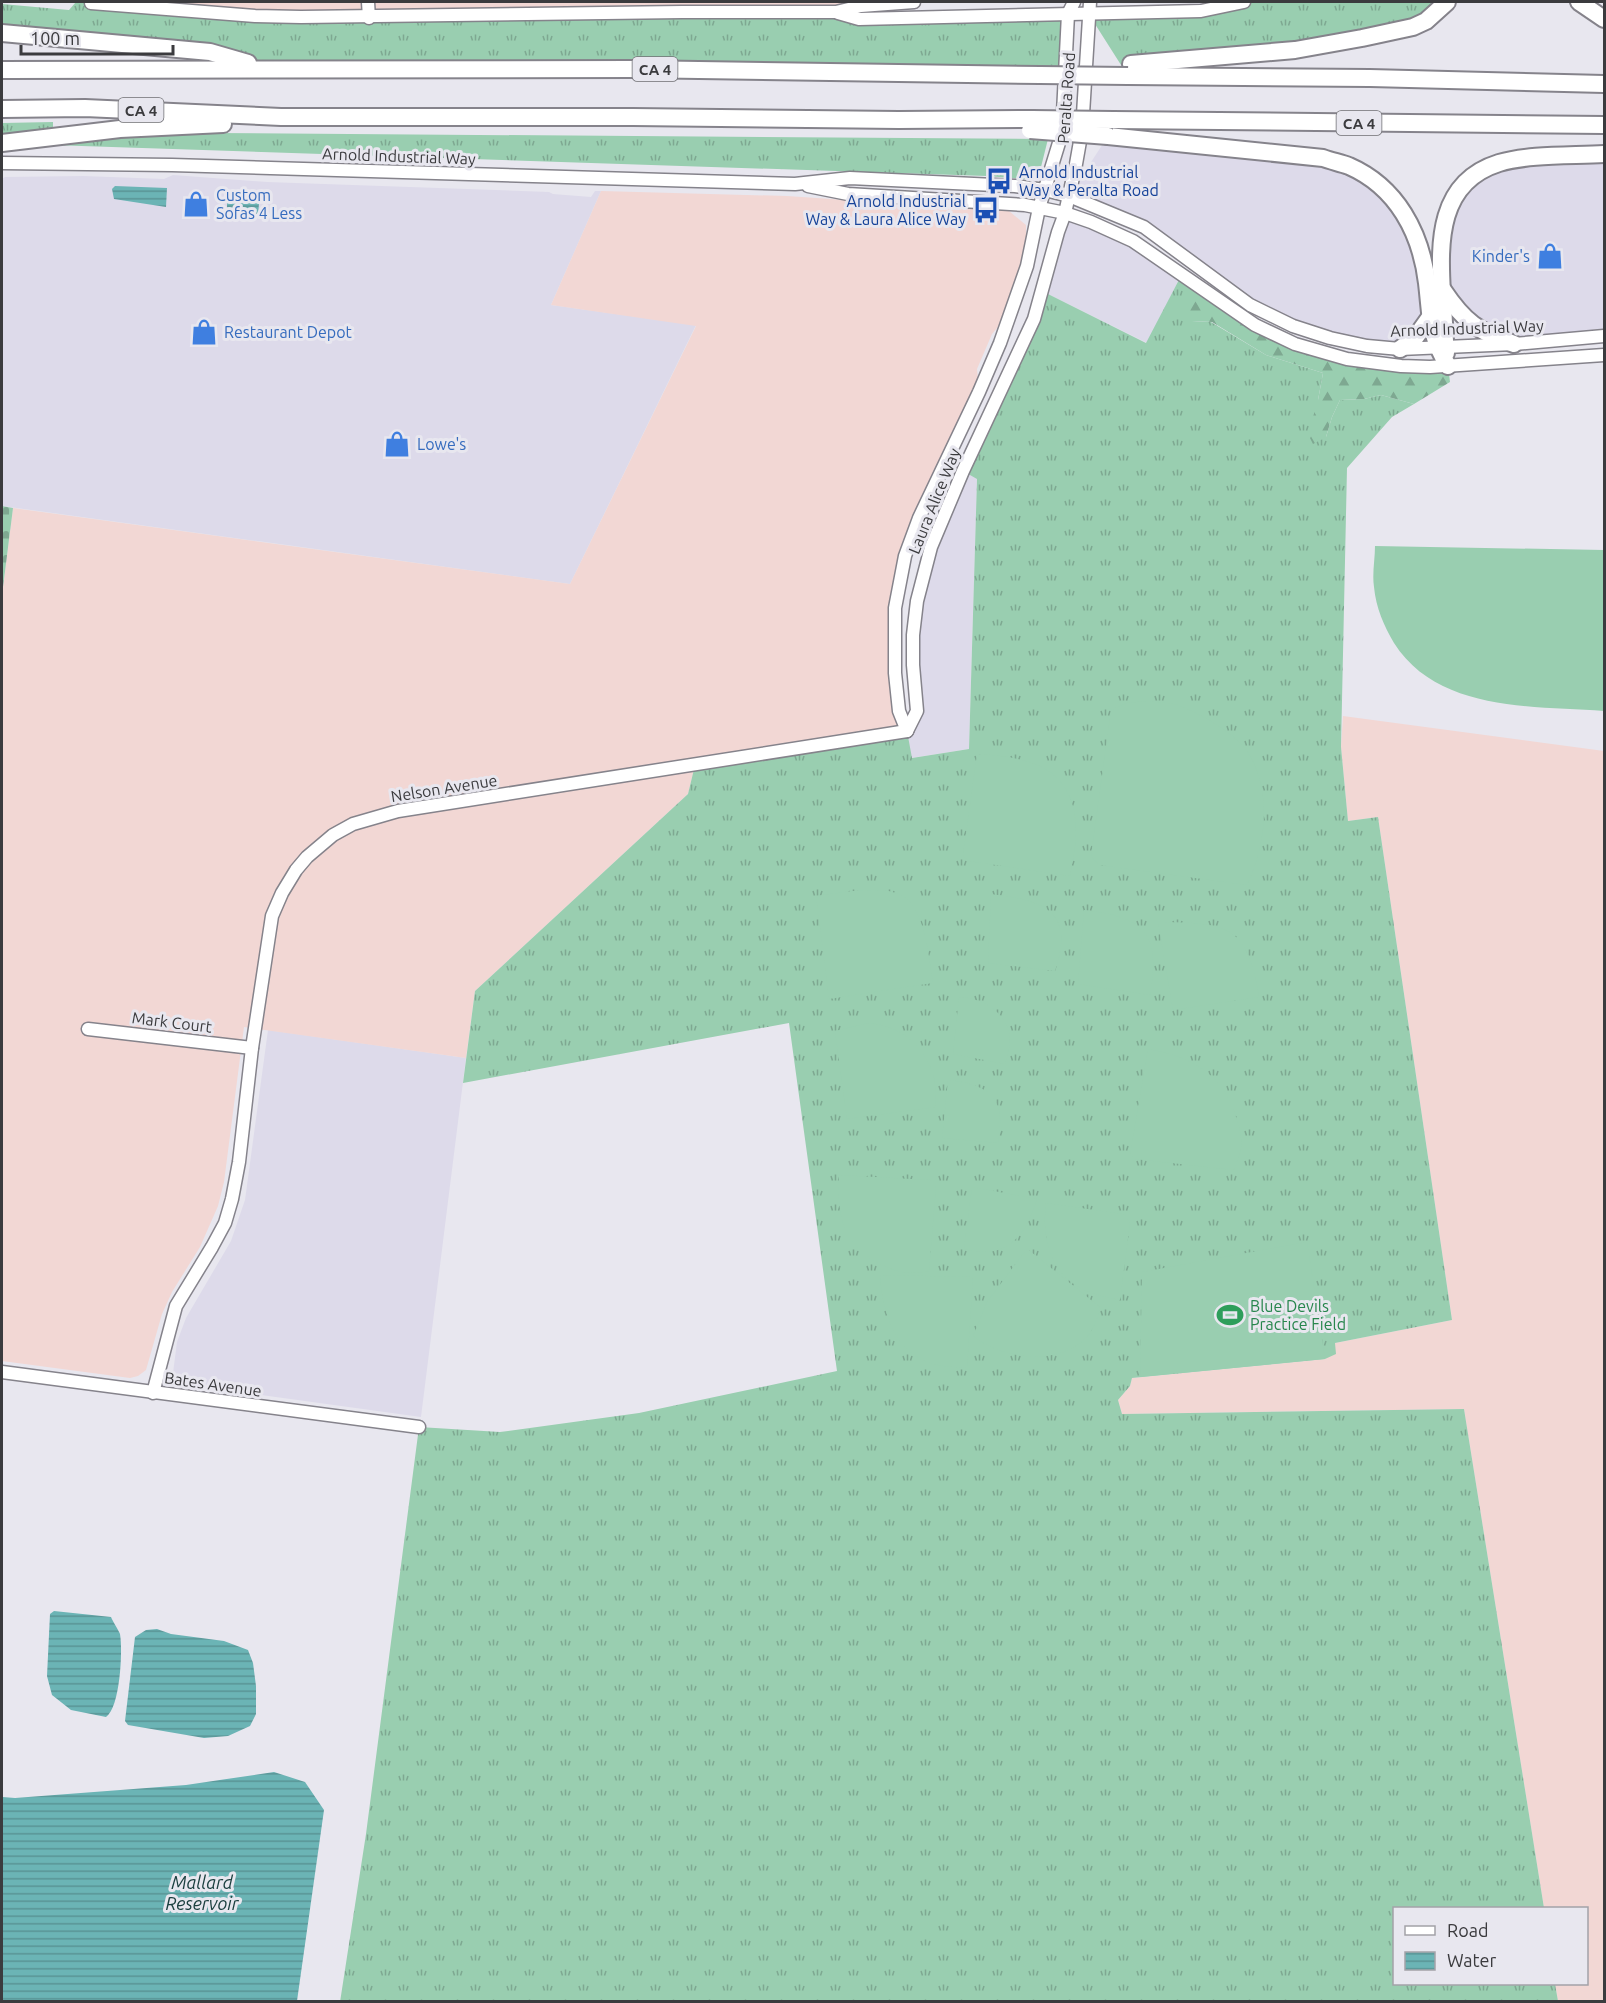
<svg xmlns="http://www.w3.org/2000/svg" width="1606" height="2003" font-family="Ubuntu,sans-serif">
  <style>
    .built { fill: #dddaea }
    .industrial { fill: #f2d7d4 }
    .grass { fill: url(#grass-tufts) }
    .forest { fill: url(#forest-firs) }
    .cemetery { fill: url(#cemetery-stones) }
    .pitch { fill: #99ceb0 }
    .water { fill: url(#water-rules) }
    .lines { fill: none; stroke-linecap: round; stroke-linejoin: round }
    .minor-casing { stroke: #85838b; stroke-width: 15 }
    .highway-casing { stroke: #85838b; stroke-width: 20 }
    .minor { stroke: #fff; stroke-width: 12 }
    .highway { stroke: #fff; stroke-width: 16 }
    .highway-bridge-casing { stroke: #85838b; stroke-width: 20; stroke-linecap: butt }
    .highway-bridge { stroke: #fff; stroke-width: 16 }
    .labels { text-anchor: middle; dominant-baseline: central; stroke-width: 6; stroke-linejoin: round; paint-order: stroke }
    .shield { fill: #e8e7ef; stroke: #6f6f73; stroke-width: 1.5 }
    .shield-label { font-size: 15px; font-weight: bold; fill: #3b3b3e }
    .street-label { font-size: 16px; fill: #3b3b3e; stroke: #e8e7ef }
    .transit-label { font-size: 16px; fill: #164399; stroke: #e8e7ef; text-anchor: start }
    .shop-label { font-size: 16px; fill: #366cbe; stroke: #e8e7ef; text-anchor: start }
    .leisure-label { font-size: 16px; fill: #27864d; stroke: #e8e7ef; text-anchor: start }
    .water-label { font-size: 18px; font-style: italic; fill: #1c4040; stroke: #e8e7ef }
  </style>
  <defs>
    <pattern id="grass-tufts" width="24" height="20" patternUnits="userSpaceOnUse" patternTransform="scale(1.5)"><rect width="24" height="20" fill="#99ceb0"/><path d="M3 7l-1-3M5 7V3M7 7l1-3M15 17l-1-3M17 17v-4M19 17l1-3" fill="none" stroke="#7ea891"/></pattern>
    <pattern id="forest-firs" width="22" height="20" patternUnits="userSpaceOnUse" patternTransform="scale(1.5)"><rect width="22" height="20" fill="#99ceb0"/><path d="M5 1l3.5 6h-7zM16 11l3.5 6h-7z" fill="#7ea891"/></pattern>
    <pattern id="cemetery-stones" width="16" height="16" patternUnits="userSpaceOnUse" patternTransform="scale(1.5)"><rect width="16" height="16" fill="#99ceb0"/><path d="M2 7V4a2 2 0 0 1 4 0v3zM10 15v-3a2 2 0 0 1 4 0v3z" fill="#7ea891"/></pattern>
    <pattern id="water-rules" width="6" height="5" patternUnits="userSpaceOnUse" patternTransform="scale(1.5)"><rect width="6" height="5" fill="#6bb4b5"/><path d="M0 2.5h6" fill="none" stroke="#599495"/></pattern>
  </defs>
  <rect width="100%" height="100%" fill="#e8e7ef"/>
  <g class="built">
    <polygon points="1108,136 1349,166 1414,229 1430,317 1400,349 1367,346 1250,305 1144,227 1069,196"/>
    <polygon points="1604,154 1604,336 1514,344 1466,320 1440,272 1455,198 1499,163"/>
    <polygon points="173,175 267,182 549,192 553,194 591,197 595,191 601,191 551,305 696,325 570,584 2,506 2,179 5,177 83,176 164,179"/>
    <polygon points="1065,213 1091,222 1182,274 1147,343 1042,291"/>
    <polygon points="963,471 977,478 969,749 911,758 907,731 917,711 917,601"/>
    <polygon points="268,1030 466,1058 421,1417 189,1385 179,1381 173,1373 177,1342 186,1318 231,1241 245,1200"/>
  </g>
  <g class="industrial">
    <polygon points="89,2 914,2 861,6 369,18"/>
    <polygon points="601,191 787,196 1009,211 1026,225 1026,242 1018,280 1003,321 992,334 977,369 979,392 919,518 895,629 907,731 695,765 688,794 475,991 466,1058 244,1027 224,1182 218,1206 200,1247 172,1292 162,1314 146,1370 138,1376 130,1378 2,1361 2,595 13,508 570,584 696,326 551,305"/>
    <polygon points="1343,716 1604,751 1604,2001 1558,2001 1555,1984 1586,1984 1586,1908 1544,1908 1464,1409 1122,1414 1118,1400 1130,1386 1132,1378 1325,1359 1335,1343 1452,1320 1378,817 1348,821 1341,747"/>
  </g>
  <g class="grass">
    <polygon points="76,2 198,12 682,12 859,19 1068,14 1065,71 269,69 210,52 2,33 2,4 69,10"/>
    <polygon points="1244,2 1447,2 1426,21 1128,76 1088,13 1201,11"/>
    <polygon points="53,122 53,131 2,149 2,123"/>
    <polygon points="213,133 1048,139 1040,171 1026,179 986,176 51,145 131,137"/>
    <polygon points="1182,274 1194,284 1192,321 1211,322 1266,355 1323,373 1318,400 1326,437 1332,417 1340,400 1364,399 1381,395 1414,404 1392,417 1347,468 1341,747 1348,821 1378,817 1452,1320 1335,1343 1336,1354 1325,1359 1132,1378 1130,1386 1118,1400 1122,1414 1464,1409 1544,1908 1394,1908 1394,1984 1555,1984 1558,2001 340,2002 366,1834 419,1427 500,1432 639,1413 837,1371 789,1023 463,1083 475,991 688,794 695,765 907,731 912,758 969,749 977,479 963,471 1042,291 1146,343"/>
  </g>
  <polygon class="forest" points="1194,284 1255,325 1347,359 1448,366 1450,382 1414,404 1381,395 1364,399 1340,400 1332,417 1326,437 1313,444 1308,434 1318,400 1323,373 1266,355 1212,322 1192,321 1181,306"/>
  <polygon class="cemetery" points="2,506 13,508 2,595"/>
  <g class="pitch">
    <path d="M1375,546L1604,550V711C1533,706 1438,712 1394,643C1384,626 1376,608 1374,587C1372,574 1375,559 1375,546Z"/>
    <path d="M1146,701C1155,702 1165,702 1174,704C1195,710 1235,733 1247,751C1273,790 1266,845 1247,885L1099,865L1091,856L1111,710L1127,703Z"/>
    <path d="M977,754C1034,757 1077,769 1076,835C1076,848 1072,863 1070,876L968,861L963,855Z"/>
    <path d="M885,890C893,892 904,895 910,902C926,921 929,958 933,983L829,999L816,896L852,891Z"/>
    <path d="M991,894C1042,900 1076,910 1055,971L988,963Z"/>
    <path d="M1084,910C1144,917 1161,932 1150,995L1078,984Z"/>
    <path d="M1158,922C1228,923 1247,924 1259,997L1173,1010Z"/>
    <path d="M959,997C983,998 1009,1013 1010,1040C1010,1048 1007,1057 1005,1064L953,1054Z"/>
    <path d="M868,1023C900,1025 926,1046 934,1078C936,1087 935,1097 936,1107L847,1119L835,1031Z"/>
    <path d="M1148,1049C1191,1056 1225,1075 1237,1120C1240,1130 1242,1138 1241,1148C1240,1155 1236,1163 1234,1170L1135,1159L1130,1154Z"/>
    <path d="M948,1080C992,1085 1006,1099 998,1143L942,1138Z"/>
    <path d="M839,1175L930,1180L936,1187L929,1271C910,1275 898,1273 880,1264C842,1244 837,1215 839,1175Z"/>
    <path d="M972,1187L1037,1199C1026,1236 1006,1261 964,1249Z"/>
    <path d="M1046,1203L1123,1214L1130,1223L1120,1300C1110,1298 1100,1296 1092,1293C1052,1280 1041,1241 1046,1203Z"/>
    <polygon points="1307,1242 1325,1359 1140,1377 1142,1272"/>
    <path d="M1025,1251H1030L1101,1308C1097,1318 1094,1329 1087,1337C1058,1367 1002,1359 973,1336L987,1302Z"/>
    <path d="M880,1275L973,1277L967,1368C952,1367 935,1367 921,1359C891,1344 882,1306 880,1275Z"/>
  </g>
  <g class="water">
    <polygon points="115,186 167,188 166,207 114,199 112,189"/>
    <polygon points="229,191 255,192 260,194 258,214 227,212 227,195"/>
    <path d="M54,1611L111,1617C113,1622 118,1629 120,1634C123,1651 120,1708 106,1717L71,1710L52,1695L47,1676L50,1614Z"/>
    <polygon points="157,1629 171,1634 224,1641 248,1650 253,1663 256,1686 256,1714 250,1726 228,1736 204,1738 128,1725 125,1721 135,1637 146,1630"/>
    <polygon points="274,1772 305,1782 324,1810 297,2001 2,2001 2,1797 15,1798 186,1785"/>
  </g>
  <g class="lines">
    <g class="minor-casing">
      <g id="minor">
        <polyline points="368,2 369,18"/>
        <polyline points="91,3 255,16 301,17 682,12 836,12 861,6 914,2"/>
        <polyline points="838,13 859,19 1201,11 1244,2"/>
        <polyline points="2,163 172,165 795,184 850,178 1015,186 1045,190 1069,196 1144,227 1250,305 1293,326 1330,338 1367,346 1400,349 1514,344 1604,336"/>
        <polyline points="808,186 848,194 1025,205 1065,213 1091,222 1133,241 1255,325 1295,344 1347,359 1401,366 1430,367 1604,355"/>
        <polyline points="907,731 917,711 913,665 913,635 917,601 931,547 963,471 1034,319 1058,232 1065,213 1076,164 1082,130 1090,2"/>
        <polyline points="907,731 899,711 895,673 895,608 905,556 919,518 979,392 1000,343 1027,266 1039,208 1062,133 1068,14 1074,2"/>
        <polyline points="88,1029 252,1048"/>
        <polyline points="2,1372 419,1427"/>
        <polyline points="153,1393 176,1306 212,1247 225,1223 232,1199 239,1162 252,1048 272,916 282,893 296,870 307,857 333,835 353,824 398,811 907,731"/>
      </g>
    </g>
    <g class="highway-casing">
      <g id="highway">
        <polyline points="1579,2 1604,19"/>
        <polyline points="2,33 210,52 248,63"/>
        <polyline points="1131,64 1295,50 1362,38 1413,27 1426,21 1447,2"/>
        <polyline points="2,70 634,69 1040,75"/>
        <polyline points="1128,76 1370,78 1604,84"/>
        <polyline points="2,109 85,108 281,117 633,117 899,120 1032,119"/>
        <polyline points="1113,120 1604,125"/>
        <path d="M1108,136L1323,158C1331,161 1341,163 1349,166C1397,187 1421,233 1427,283C1431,317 1429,335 1448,366"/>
        <polyline points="2,143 120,129 223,124"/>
        <path d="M1443,290C1465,323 1478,331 1514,344"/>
        <polyline points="1400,349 1415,338 1430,317"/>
        <path d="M1446,353C1444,333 1444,313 1442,293C1439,242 1438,182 1499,163C1529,154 1573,156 1604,154"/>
      </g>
    </g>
    <use href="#minor" class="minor"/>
    <use href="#highway" class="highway"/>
    <g class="highway-bridge-casing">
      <g id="highway-bridge">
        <polyline points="1040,75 1128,76"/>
        <polyline points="1032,119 1113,120"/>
        <polyline points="1030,130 1108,136"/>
      </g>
    </g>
    <use href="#highway-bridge" class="highway-bridge"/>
  </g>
  <defs>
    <g id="bus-bare" transform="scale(2.07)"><path d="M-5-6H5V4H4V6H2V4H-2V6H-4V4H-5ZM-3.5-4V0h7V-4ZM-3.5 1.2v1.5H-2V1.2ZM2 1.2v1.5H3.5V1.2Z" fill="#1a4fb4" stroke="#e8e7ef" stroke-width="2.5" paint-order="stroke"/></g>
    <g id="shop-bare" transform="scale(2.07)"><path d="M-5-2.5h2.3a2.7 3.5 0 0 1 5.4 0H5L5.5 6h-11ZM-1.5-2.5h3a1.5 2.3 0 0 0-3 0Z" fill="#3f7fe0" stroke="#e8e7ef" stroke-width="2.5" paint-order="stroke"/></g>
    <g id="stadium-bare" transform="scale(2.07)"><path d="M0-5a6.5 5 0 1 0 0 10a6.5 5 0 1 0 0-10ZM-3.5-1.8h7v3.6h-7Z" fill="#2e9e5b" stroke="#e8e7ef" stroke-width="2.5" paint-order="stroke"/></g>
  </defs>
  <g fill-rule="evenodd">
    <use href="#bus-bare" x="999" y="181"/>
    <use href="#shop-bare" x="196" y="204"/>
    <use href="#bus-bare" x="986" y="210"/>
    <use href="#shop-bare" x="1550" y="256"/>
    <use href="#shop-bare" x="204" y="332"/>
    <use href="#shop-bare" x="397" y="444"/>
    <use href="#stadium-bare" x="1230" y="1315"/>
  </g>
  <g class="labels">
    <g class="shield">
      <rect x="632.5" y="57" width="45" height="24" rx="4.5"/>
      <rect x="118.5" y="98" width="45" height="24" rx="4.5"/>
      <rect x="1336.5" y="111" width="45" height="24" rx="4.5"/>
    </g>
    <g class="shield-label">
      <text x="655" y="69">CA 4</text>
      <text x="141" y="110">CA 4</text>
      <text x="1359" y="123">CA 4</text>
    </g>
    <g class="street-label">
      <text transform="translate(1066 98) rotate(-86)">Peralta Road</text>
      <text transform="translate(399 156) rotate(2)">Arnold Industrial Way</text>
      <text transform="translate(1467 328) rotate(-2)">Arnold Industrial Way</text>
      <text transform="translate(934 501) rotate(-68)">Laura Alice Way</text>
      <text transform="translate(444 788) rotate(-9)">Nelson Avenue</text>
      <text transform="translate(172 1022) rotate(7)">Mark Court</text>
      <text transform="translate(213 1384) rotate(8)">Bates Avenue</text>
    </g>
    <g class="transit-label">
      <text x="1019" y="172">Arnold Industrial<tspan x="1019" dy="18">Way &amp; Peralta Road</tspan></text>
      <text x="966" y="201" text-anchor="end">Arnold Industrial<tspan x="966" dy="18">Way &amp; Laura Alice Way</tspan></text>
    </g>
    <g class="shop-label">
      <text x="216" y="195">Custom<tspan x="216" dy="18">Sofas 4 Less</tspan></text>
      <text x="1530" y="256" text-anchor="end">Kinder's</text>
      <text x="224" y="332">Restaurant Depot</text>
      <text x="417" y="444">Lowe's</text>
    </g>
    <g class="leisure-label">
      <text x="1250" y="1306">Blue Devils<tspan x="1250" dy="18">Practice Field</tspan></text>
    </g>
    <g class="water-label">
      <text x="202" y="1882">Mallard<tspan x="202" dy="21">Reservoir</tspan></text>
    </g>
  </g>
  <rect width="1606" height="2003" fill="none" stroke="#3b3b3e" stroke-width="6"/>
  <rect x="1393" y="1907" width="195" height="78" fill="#e8e7ef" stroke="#a3a2a8" stroke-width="1.5"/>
  <rect x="1405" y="1926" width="30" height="9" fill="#ffffff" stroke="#a3a2a8" stroke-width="1.5"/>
  <text x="1447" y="1937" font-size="18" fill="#3b3b3e">Road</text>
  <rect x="1405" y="1952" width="30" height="18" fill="url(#water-rules)" stroke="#a3a2a8" stroke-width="1.5"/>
  <text x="1447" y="1967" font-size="18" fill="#3b3b3e">Water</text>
  <path d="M21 45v9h152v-9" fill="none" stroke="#3b3b3e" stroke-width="3"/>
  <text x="30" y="45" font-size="18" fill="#3b3b3e" stroke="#e8e7ef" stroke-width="4.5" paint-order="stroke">100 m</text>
</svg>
